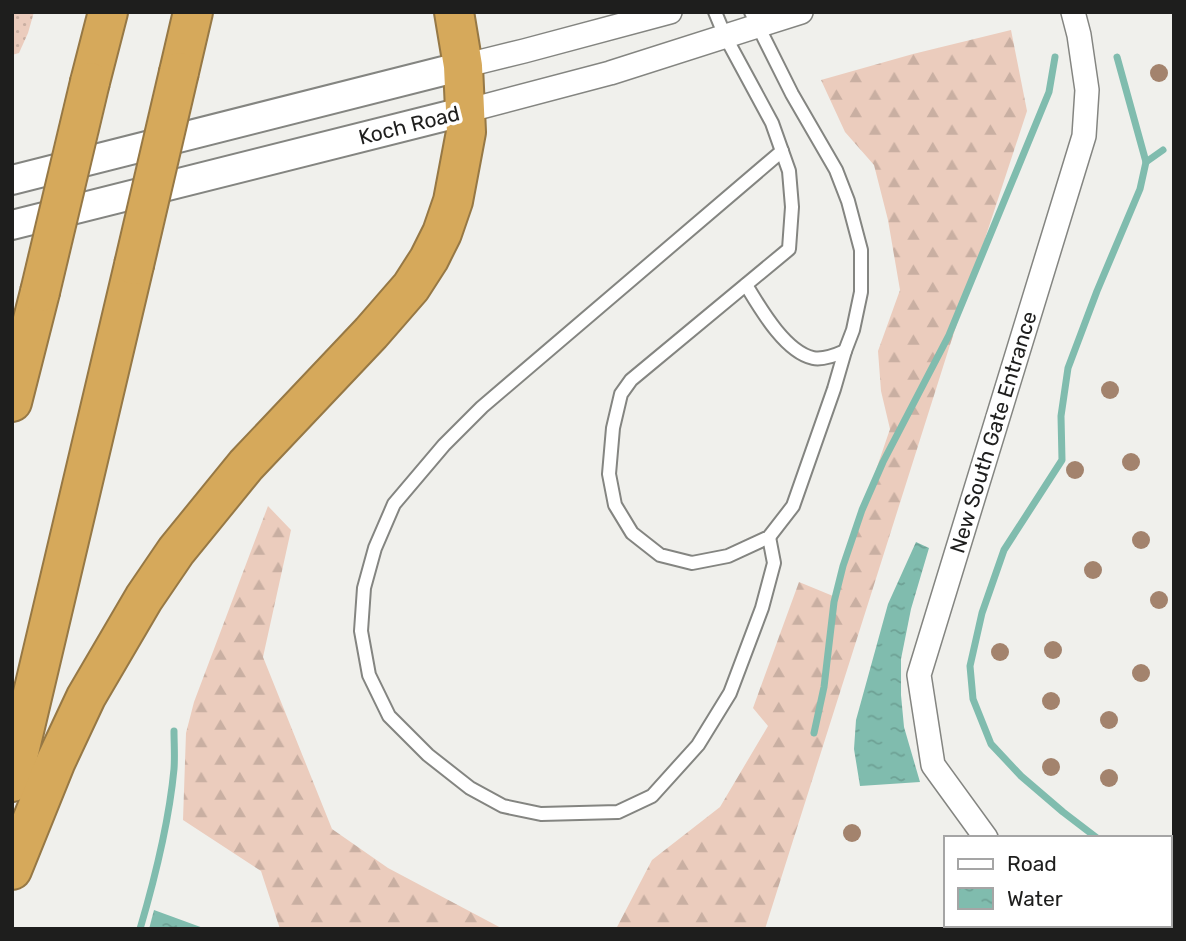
<svg xmlns="http://www.w3.org/2000/svg" width="1186" height="941" font-family="Rubik,sans-serif">
  <style>
    .grass { fill: url(#grass-dots) }
    .forest { fill: url(#forest-firs) }
    .water { fill: url(#water-ripples) }
    .lines { fill: none; stroke-linecap: round; stroke-linejoin: round }
    .stream { stroke: #80bcae; stroke-width: 7 }
    .service-casing { stroke: #848581; stroke-width: 16 }
    .minor-casing { stroke: #848581; stroke-width: 26 }
    .tertiary-casing { stroke: #848581; stroke-width: 32 }
    .motorway-casing { stroke: #967845; stroke-width: 42 }
    .service { stroke: #fff; stroke-width: 12 }
    .minor { stroke: #fff; stroke-width: 23 }
    .tertiary { stroke: #fff; stroke-width: 28 }
    .motorway { stroke: #d6a95b; stroke-width: 38 }
    .motorway-bridge-casing { stroke: #967845; stroke-width: 42; stroke-linecap: butt }
    .motorway-bridge { stroke: #d6a95b; stroke-width: 38 }
    .tree { fill: #a3836d }
    .labels { text-anchor: middle; dominant-baseline: central; stroke-width: 7; stroke-linejoin: round; paint-order: stroke }
    .street-label { font-size: 21px; fill: #1e1e1d; stroke: #fff }
  </style>
  <defs>
    <pattern id="grass-dots" width="8" height="8" patternUnits="userSpaceOnUse" patternTransform="scale(1.75)"><rect width="8" height="8" fill="#ebccbd"/><path d="M2 2h.1M6 6h.1" fill="none" stroke="#c9afa2" stroke-width="1.8" stroke-linecap="round"/></pattern>
    <pattern id="forest-firs" width="22" height="20" patternUnits="userSpaceOnUse" patternTransform="scale(1.75)"><rect width="22" height="20" fill="#ebccbd"/><path d="M5 1l3.5 6h-7zM16 11l3.5 6h-7z" fill="#c9afa2"/></pattern>
    <pattern id="water-ripples" width="26" height="14" patternUnits="userSpaceOnUse" patternTransform="scale(1.75)"><rect width="26" height="14" fill="#80bcae"/><path d="M2 4q2-2 4 0t4 0M15 11q2-2 4 0t4 0" fill="none" stroke="#6ea195"/></pattern>
  </defs>
  <rect width="100%" height="100%" fill="#f0f0ec"/>
  <polygon class="grass" points="12,12 34,12 28,33 19,53 12,55"/>
  <g class="forest">
    <polygon points="1011,30 1027,111 949,348 765,929 616,929 652,860 720,807 768,726 753,708 799,582 833,596 890,429 881,391 878,351 900,290 888,220 874,165 845,132 821,80 913,54"/>
    <polygon points="268,506 291,530 263,657 332,829 388,868 503,929 280,929 261,871 183,820 186,733 194,702"/>
  </g>
  <g class="water">
    <polygon points="916,542 929,548 911,609 901,659 901,695 904,727 920,782 860,786 854,749 856,720 888,604"/>
    <polygon points="154,910 206,929 149,929"/>
  </g>
  <g class="lines">
    <g class="stream">
      <polyline points="1146,162 1163,150"/>
      <polyline points="814,733 824,687 834,602 843,566 862,510 883,462 949,335 1049,92 1055,57"/>
      <polyline points="1097,838 1063,812 1021,776 991,744 973,699 970,666 982,613 1004,550 1062,460 1061,416 1068,368 1097,291 1140,189 1146,162 1117,57"/>
      <path d="M140,929C155,878 169,822 174,769C175,756 174,743 174,731"/>
    </g>
    <g class="service-casing">
      <g id="service">
        <polyline points="715,12 725,36 772,123 789,171 792,207 789,249 631,380 621,394 613,428 609,474 615,505 632,533 660,555 692,563 728,556 769,537 793,506 834,389 845,351 853,330 861,292 861,250 848,201 836,170 792,94 751,12"/>
        <path d="M746,285C760,308 785,352 813,358C823,360 836,355 845,351"/>
        <polyline points="769,537 774,563 762,608 730,693 698,745 652,796 618,812 541,814 503,806 470,788 428,755 389,716 369,675 361,631 364,588 375,548 394,504 444,445 482,407 782,151"/>
      </g>
    </g>
    <g class="minor-casing">
      <g id="minor">
        <polyline points="463,66 524,51 670,12"/>
        <polyline points="466,111 610,73 801,12"/>
        <polyline points="986,838 933,765 919,675 1084,136 1087,90 1079,35 1073,12"/>
        <polyline points="1132,925 1141,929"/>
      </g>
    </g>
    <g class="tertiary-casing">
      <g id="tertiary">
        <polyline points="12,180 463,66"/>
        <polyline points="12,225 466,111"/>
      </g>
    </g>
    <g class="motorway-casing">
      <g id="motorway">
        <polyline points="179,72 193,12"/>
        <polyline points="90,82 108,12"/>
        <polyline points="12,402 40,292"/>
        <polyline points="12,782 134,265"/>
        <polyline points="12,870 56,761 86,697 144,598 176,551 246,465 371,333 411,287 429,259 442,233 453,201 466,132 463,66 454,12"/>
      </g>
    </g>
    <use href="#service" class="service"/>
    <use href="#minor" class="minor"/>
    <use href="#tertiary" class="tertiary"/>
    <use href="#motorway" class="motorway"/>
    <g class="motorway-bridge-casing">
      <g id="motorway-bridge">
        <polyline points="134,265 179,72"/>
        <polyline points="40,292 90,82"/>
      </g>
    </g>
    <use href="#motorway-bridge" class="motorway-bridge"/>
  </g>
  <g class="tree">
    <circle cx="1159" cy="73" r="9"/>
    <circle cx="1110" cy="390" r="9"/>
    <circle cx="1131" cy="462" r="9"/>
    <circle cx="1075" cy="470" r="9"/>
    <circle cx="1141" cy="540" r="9"/>
    <circle cx="1093" cy="570" r="9"/>
    <circle cx="1159" cy="600" r="9"/>
    <circle cx="1053" cy="650" r="9"/>
    <circle cx="1000" cy="652" r="9"/>
    <circle cx="1141" cy="673" r="9"/>
    <circle cx="1051" cy="701" r="9"/>
    <circle cx="1109" cy="720" r="9"/>
    <circle cx="1051" cy="767" r="9"/>
    <circle cx="1109" cy="778" r="9"/>
    <circle cx="852" cy="833" r="9"/>
  </g>
  <g class="labels">
    <g class="street-label">
      <text transform="translate(409 125) rotate(-14)">Koch Road</text>
      <text transform="translate(993 432) rotate(-73)">New South Gate Entrance</text>
    </g>
  </g>
  <rect width="1186" height="941" fill="none" stroke="#1e1e1d" stroke-width="28"/>
  <rect x="944" y="836" width="228" height="91" fill="#ffffff" stroke="#a5a5a5" stroke-width="2"/>
  <rect x="958" y="859" width="35" height="10" fill="#ffffff" stroke="#a5a5a5" stroke-width="2"/>
  <text x="1007" y="871" font-size="21" fill="#1e1e1d">Road</text>
  <rect x="958" y="888" width="35" height="21" fill="url(#water-ripples)" stroke="#a5a5a5" stroke-width="2"/>
  <text x="1007" y="906" font-size="21" fill="#1e1e1d">Water</text>
</svg>
